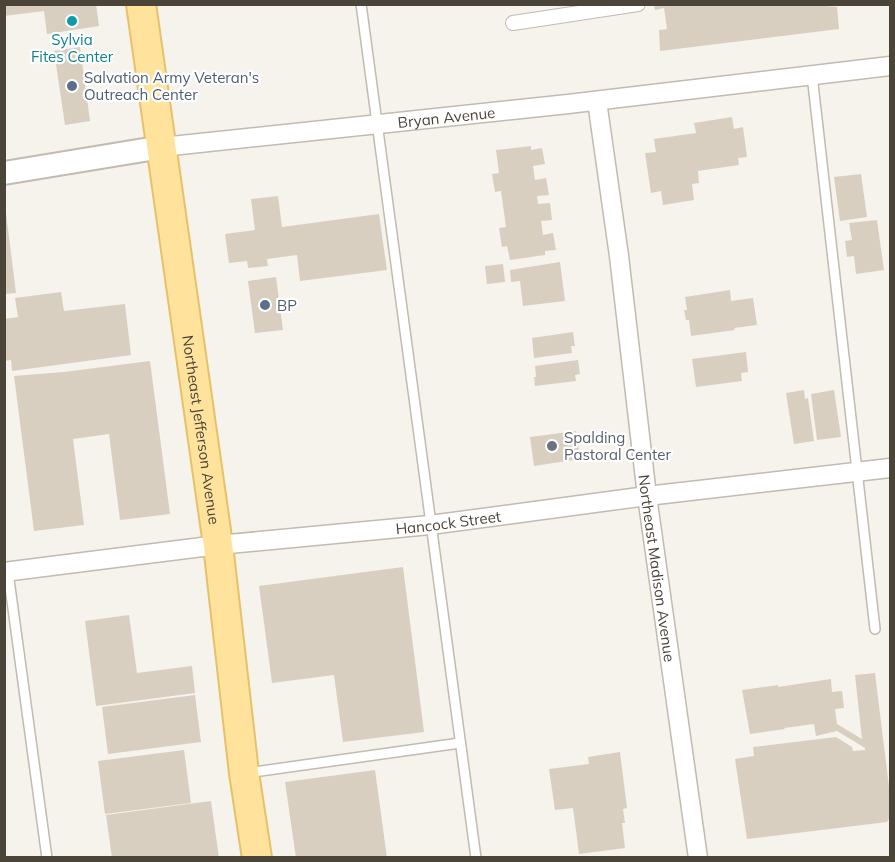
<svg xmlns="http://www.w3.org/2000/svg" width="895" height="862" font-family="Mulish,sans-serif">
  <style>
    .building { fill: #d8cfc1 }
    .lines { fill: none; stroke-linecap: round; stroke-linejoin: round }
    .service-casing { stroke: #c2bbae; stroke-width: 12 }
    .pedestrian-casing { stroke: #c2bbae; stroke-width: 16 }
    .minor-casing { stroke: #c2bbae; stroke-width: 21 }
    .tertiary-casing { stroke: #c2bbae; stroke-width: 26 }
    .primary-casing { stroke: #e6c16a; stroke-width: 32 }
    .service { stroke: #fff; stroke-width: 9 }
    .pedestrian { stroke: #fff; stroke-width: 14 }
    .minor { stroke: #fff; stroke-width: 18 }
    .tertiary { stroke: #fff; stroke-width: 22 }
    .primary { stroke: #ffe39c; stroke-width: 28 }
    .culture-dot { fill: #0f9aa8; stroke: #fff; stroke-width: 2 }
    .service-dot { fill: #5c6f8a; stroke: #fff; stroke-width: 2 }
    .worship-dot { fill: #6b7280; stroke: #fff; stroke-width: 2 }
    .labels { text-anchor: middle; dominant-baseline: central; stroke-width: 4.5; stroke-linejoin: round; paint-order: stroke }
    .culture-label { font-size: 15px; fill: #0d838f; stroke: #fff }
    .service-label { font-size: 15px; fill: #4e5e75; stroke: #fff; text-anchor: start }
    .street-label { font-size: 15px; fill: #4b4439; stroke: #fff }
    .worship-label { font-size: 15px; fill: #5b616d; stroke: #fff; text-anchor: start }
  </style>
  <rect width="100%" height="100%" fill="#f6f3ec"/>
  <g class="building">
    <polygon points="4,4 96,4 99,26 47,34 44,11 4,16"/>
    <polygon points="654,4 825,4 826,6 837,7 839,29 660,51 659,30 667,29 664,8 655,10"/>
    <polygon points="80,47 90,121 65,125 54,51"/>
    <polygon points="732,117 734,129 743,127 747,157 738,158 739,165 698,171 699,183 692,184 694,200 663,205 661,191 651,193 645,153 656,152 654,139 696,133 694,123"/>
    <polygon points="531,146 531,150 542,148 545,164 533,166 535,180 546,178 549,195 537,196 538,204 550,203 552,220 541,221 543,235 553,233 556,250 545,251 545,255 510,260 507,246 502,247 499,228 506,227 501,191 495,192 492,174 499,173 496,150"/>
    <polygon points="861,174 867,217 840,221 834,177"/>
    <polygon points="278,196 282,227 379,214 387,270 300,281 297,255 267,259 268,266 248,268 247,261 229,263 225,234 255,230 251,199"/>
    <polygon points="6,213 16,293 5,294 5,214"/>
    <polygon points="877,220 884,270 856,274 854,256 847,257 845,241 852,240 849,223"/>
    <polygon points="560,262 565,301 523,306 520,281 511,282 510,270"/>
    <polygon points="503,264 505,282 487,284 485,266"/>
    <polygon points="276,277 283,330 255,333 248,281"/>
    <polygon points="730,290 731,301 753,298 757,325 734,328 735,330 691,336 689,320 686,320 684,310 687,310 685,297"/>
    <polygon points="61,292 64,311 125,304 131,355 12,371 11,360 4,361 4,319 18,317 15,298"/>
    <polygon points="573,332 575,346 571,346 572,353 534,358 532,338"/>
    <polygon points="746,352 748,372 741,373 742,381 696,387 692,359"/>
    <polygon points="578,360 580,374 575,375 576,381 535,386 534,377 536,377 535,366"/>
    <polygon points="150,361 170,514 120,520 109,434 73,439 84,525 34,531 14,376 64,372"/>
    <polygon points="804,390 805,399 808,398 814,441 794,444 786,393"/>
    <polygon points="834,390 841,437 817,440 811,394"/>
    <polygon points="576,431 580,459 534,466 530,437"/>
    <polygon points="403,567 424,732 343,742 334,675 272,683 259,586"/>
    <polygon points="129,615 137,673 192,666 195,693 96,706 85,621"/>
    <polygon points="875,673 890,795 890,817 887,822 747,839 735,759 754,756 753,747 836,737 852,747 853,751 865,750 865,748 837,731 816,736 814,724 784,728 785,729 750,734 742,690 778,685 778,687 831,679 832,692 842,691 844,708 835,709 837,724 862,739 855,675"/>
    <polygon points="195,695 201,742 108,754 102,707"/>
    <polygon points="184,750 191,803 105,814 98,761"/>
    <polygon points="620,752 627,808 623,809 625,823 622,823 625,848 579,854 573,808 555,810 549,769 589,764 588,757"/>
    <polygon points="375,770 387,858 296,858 285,782"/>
    <polygon points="211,801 219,858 112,858 106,815"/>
  </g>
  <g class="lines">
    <g class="service-casing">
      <g id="service">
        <polyline points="361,4 476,858"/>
        <polyline points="812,75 875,629"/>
        <polyline points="8,572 47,858"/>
        <polyline points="247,773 460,743"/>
      </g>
    </g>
    <g class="pedestrian-casing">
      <polyline id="pedestrian" points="513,23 638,4"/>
    </g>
    <g class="minor-casing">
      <g id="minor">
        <path id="s1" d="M597,101L619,256L647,496L698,858"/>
        <path id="s2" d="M162,147L568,104L890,66"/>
        <path id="s3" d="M4,572L218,545L430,525L647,496L890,468"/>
      </g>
    </g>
    <g class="tertiary-casing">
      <polyline id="tertiary" points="4,173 162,147"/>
    </g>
    <g class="primary-casing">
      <g id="primary">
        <path id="s4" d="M141,4L218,545L244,773L257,858"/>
      </g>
    </g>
    <use href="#service" class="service"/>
    <use href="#pedestrian" class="pedestrian"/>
    <use href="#minor" class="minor"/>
    <use href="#tertiary" class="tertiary"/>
    <use href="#primary" class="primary"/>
  </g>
  <circle class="culture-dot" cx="72" cy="21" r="6"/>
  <g class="service-dot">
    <circle cx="72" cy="86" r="6"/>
    <circle cx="265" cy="305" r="6"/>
  </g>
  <circle class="worship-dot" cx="552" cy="446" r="6"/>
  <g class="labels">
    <g class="culture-label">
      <text x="72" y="39">Sylvia<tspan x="72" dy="17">Fites Center</tspan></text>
    </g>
    <g class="service-label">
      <text x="84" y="77">Salvation Army Veteran's<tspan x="84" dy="17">Outreach Center</tspan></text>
      <text x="277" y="305">BP</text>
    </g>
    <g class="street-label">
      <text stroke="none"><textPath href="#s2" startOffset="286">Bryan Avenue</textPath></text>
      <text stroke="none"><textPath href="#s4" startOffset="430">Northeast Jefferson Avenue</textPath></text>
      <text stroke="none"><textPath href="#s3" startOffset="447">Hancock Street</textPath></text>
      <text stroke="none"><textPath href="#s1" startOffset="471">Northeast Madison Avenue</textPath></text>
    </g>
    <g class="worship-label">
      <text x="564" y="437">Spalding<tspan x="564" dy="17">Pastoral Center</tspan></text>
    </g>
  </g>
  <rect width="895" height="862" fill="none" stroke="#4b4439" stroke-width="12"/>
</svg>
